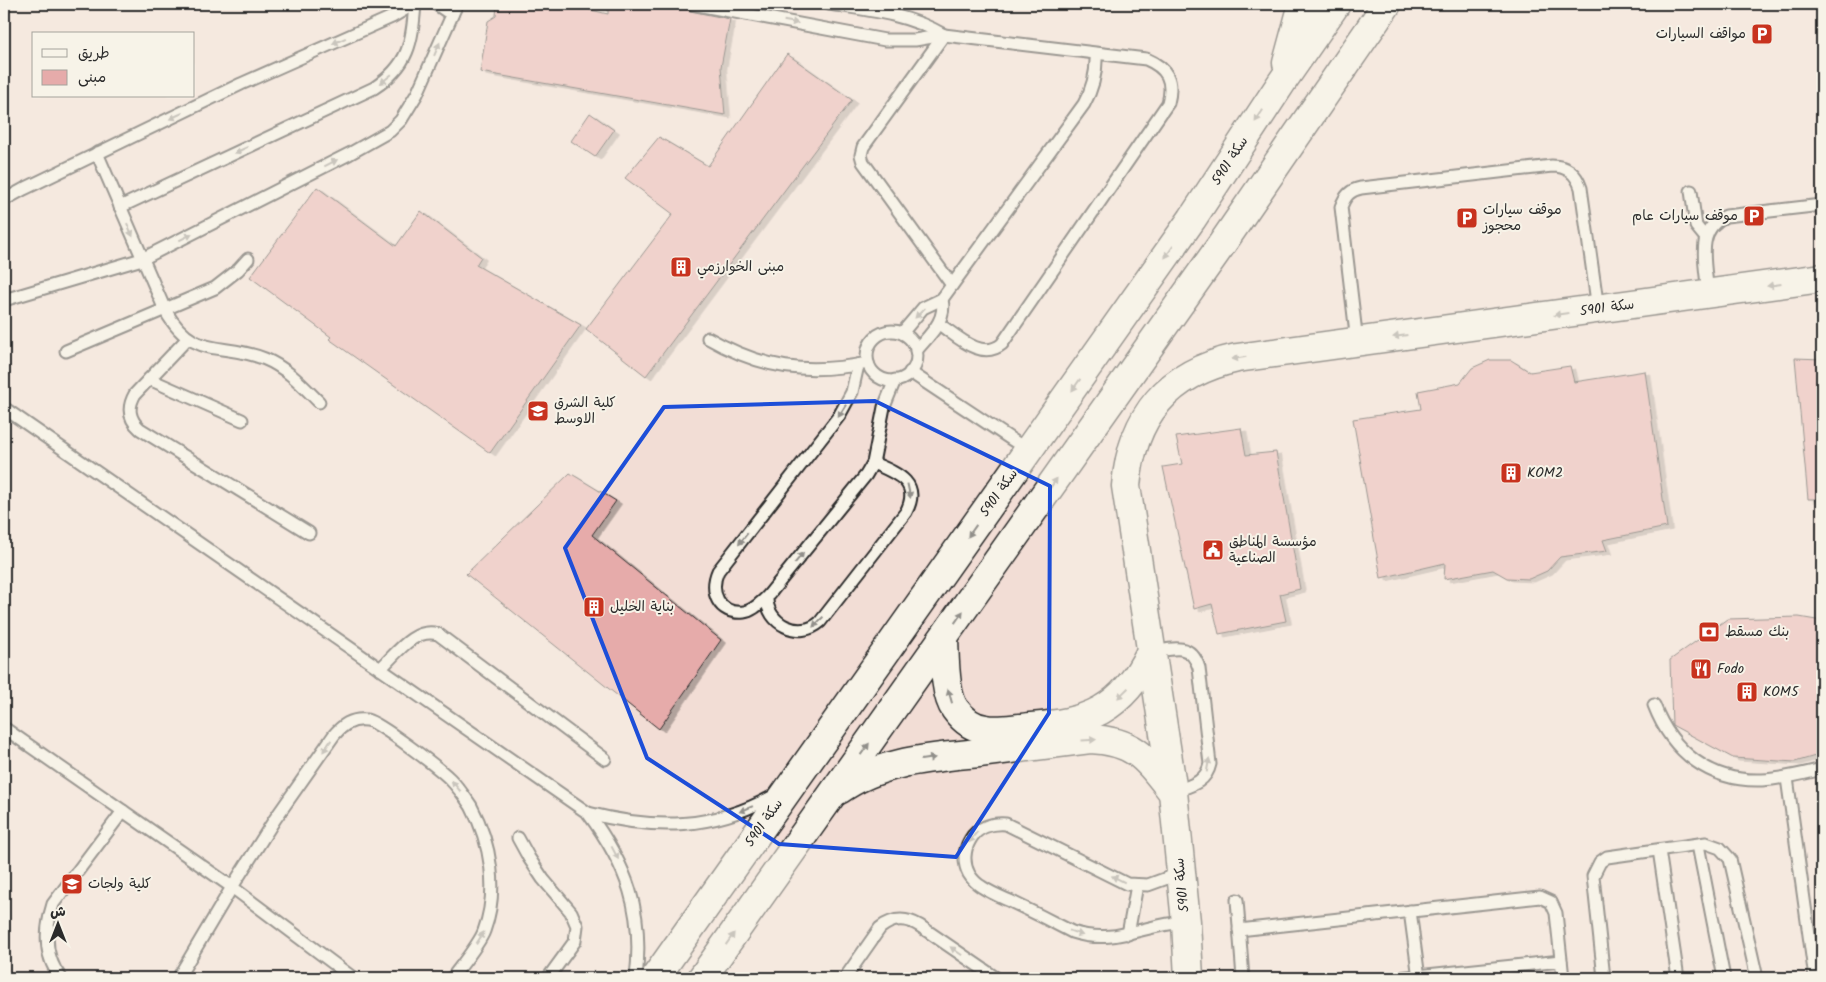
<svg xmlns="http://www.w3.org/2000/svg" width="1826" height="982" font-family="Kalam,'Playpen Sans Arabic',sans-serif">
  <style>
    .built { fill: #f2ddd5; fill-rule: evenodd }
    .building { fill: #e6abaa; stroke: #2b2b2b; filter: url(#shadow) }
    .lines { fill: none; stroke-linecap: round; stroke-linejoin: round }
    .service-casing { stroke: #2b2b2b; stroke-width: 15 }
    .tertiary-casing { stroke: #2b2b2b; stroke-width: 31 }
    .service { stroke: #f7f3e8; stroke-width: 11 }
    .tertiary { stroke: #f7f3e8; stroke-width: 28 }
    .oneway { fill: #918f8a }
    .marked { fill: none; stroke: #1d4ed8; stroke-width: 4; stroke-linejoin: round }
    .labels { text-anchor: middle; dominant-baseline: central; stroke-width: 4; stroke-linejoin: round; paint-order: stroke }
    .poi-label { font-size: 14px; fill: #2b2b2b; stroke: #f7f3e8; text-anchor: start }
    .street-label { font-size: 14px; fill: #2b2b2b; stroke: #f7f3e8 }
  </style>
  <defs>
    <filter id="shadow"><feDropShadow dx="5.5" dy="3" stdDeviation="0" flood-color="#0004"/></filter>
  </defs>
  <rect width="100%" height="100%" fill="#f7f3e8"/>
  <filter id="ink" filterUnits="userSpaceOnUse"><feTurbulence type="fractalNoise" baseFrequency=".02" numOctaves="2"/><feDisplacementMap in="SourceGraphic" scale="10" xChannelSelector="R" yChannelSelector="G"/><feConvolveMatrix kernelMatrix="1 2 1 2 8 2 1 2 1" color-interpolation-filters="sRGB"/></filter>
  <g filter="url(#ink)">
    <path class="built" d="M4,4H1822V978H4ZM34,34H194V96H34Z"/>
    <g class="building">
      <polygon points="497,4 565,4 608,14 608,4 685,4 687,9 690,11 730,19 721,67 725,115 480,72 488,21 496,16"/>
      <polygon points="787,54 852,100 646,376 586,329 673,214 625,178 659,137 708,166"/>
      <polygon points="590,113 614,130 595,157 571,141"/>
      <polygon points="317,187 396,246 421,211 481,257 476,265 581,325 490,453 329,339 331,337 250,277"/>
      <polygon points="1795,358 1822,359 1822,499 1808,499"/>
      <polygon points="1490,360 1511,360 1530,372 1570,366 1574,382 1645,371 1667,527 1603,540 1607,551 1560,557 1547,571 1529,579 1507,578 1493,570 1444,579 1445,563 1381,578 1353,419 1421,409 1418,391 1460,383 1472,368"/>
      <polygon points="1241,428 1246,455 1276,452 1300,589 1280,594 1286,621 1219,634 1212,604 1194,609 1163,467 1182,464 1176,437"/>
      <polygon points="570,473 616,501 592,535 721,640 659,729 466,574"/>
      <polygon points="1799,617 1822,621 1822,754 1795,762 1733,758 1672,725 1670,660 1727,619"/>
    </g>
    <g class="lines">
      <g class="service-casing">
        <g id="service">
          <polyline points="436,4 452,15"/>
          <path d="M692,4L885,40H915L944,35L1146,59C1167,68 1174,80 1168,103L1002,344C981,361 957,336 939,324"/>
          <path d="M829,4C869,10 908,14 944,35"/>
          <polyline points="944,35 863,147 861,155 863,162 952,285"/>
          <path d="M97,153L165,310C194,361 221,341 265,359C287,368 303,386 319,402"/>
          <polyline points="1691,191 1696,226 1705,237"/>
          <polyline points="4,200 24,189 241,84 392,17 414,4"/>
          <path d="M120,207L374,88C409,65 412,43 415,4"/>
          <path d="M1708,294C1706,266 1694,229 1726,216L1822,205"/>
          <polyline points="4,300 142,259 349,154 390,131 401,120 417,94 457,4"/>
          <circle cx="892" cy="356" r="25"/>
          <path d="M902,333L923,308L942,299L1084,104C1093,88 1097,73 1096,54"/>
          <path d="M188,338L135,394C127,408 129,419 140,429L309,533"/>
          <path d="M708,338C762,369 807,375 868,363"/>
          <path d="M1357,342L1341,207C1345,196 1350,190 1361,188L1552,166C1567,166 1576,173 1581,188L1598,309"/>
          <polyline points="66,351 215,288 238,270 248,259"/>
          <path d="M916,351C929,335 947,321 942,299"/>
          <path d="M858,365L852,392L839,416L718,571C709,591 718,615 744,612C753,611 760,603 767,597L866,475L873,463L884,407L895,380"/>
          <polyline points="910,372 1029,451"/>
          <polyline points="149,379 242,420"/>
          <path d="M4,408L588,813C627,866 644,911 636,978"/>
          <path d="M767,597C766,624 800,640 820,622L906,512C922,482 896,473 873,463"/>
          <path d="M1152,653C1173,648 1191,642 1199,668L1210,764C1206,783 1189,786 1173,792"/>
          <path d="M380,669C396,654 414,627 438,634L605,759"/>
          <path d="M1654,705C1672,752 1710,782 1762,780C1783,779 1802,774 1822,769"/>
          <polyline points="4,728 232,887 353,978"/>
          <polyline points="1787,778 1815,978"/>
          <path d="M588,813C655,830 713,830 775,795"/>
          <polyline points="518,838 529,858 543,879 571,912 577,926 575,941 548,978"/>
          <polyline points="1698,845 1724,978"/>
          <polyline points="1659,850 1678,978"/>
          <path d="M1181,873L1148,885L1127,884L1006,824C992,823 977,827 970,840C964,850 963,863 969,874C972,879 977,884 982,887C991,893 1001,897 1010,901C1031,911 1051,921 1072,932C1115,946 1143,924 1186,922"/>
          <polyline points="1237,900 1243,978"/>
          <polyline points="1410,911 1419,978"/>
          <polyline points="1239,930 1540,897 1551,902 1556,913 1563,978"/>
          <polyline points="1128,934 1137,885"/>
          <path d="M61,978C43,956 45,929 53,904L123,811"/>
          <path d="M178,978L232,887L275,819L334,735C342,725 353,718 367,720C380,723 439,768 450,779C458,787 465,797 471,806C491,843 499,891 484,931C480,943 460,967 452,978"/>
          <path d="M845,978L880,928C893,918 905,917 920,926L996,978"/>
          <polyline points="1398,978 1561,961"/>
          <polyline points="1604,978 1593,876 1600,862 1607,857 1706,843 1720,848 1730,859 1757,978"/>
        </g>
      </g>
      <g class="tertiary-casing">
        <g id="tertiary">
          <polyline points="1287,63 1303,4"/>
          <path d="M944,639C945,658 944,694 955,709C963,720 973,728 986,729C997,731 1009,729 1020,728C1048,725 1076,724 1101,710C1124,697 1139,676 1150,653"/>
          <path d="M839,790C879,761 931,758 979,753C1016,748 1053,744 1090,739C1134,741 1145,757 1171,790"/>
          <polyline points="655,978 1192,219 1282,82 1336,4"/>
          <polyline points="702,978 1222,244 1387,4"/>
          <path d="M1189,978L1186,922L1173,792L1126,486C1132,416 1168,373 1237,358L1822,278"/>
        </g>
      </g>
      <use href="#service" class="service"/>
      <use href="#tertiary" class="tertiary"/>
    </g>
    <defs><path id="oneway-solid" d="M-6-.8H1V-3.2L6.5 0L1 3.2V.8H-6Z" transform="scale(1.25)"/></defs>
    <g class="oneway">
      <use href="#oneway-solid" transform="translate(791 22) rotate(10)"/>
      <use href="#oneway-solid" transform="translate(339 41) rotate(156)"/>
      <use href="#oneway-solid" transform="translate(437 49) rotate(-67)"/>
      <use href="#oneway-solid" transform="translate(386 79) rotate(141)"/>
      <use href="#oneway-solid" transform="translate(176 116) rotate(155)"/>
      <use href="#oneway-solid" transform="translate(1259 116) rotate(123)"/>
      <use href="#oneway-solid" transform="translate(241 150) rotate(155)"/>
      <use href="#oneway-solid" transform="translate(331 163) rotate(-27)"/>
      <use href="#oneway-solid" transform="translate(130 230) rotate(66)"/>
      <use href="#oneway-solid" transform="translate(186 237) rotate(-27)"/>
      <use href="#oneway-solid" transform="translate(1169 252) rotate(125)"/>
      <use href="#oneway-solid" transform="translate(1774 285) rotate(172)"/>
      <use href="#oneway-solid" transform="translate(920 313) rotate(134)"/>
      <use href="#oneway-solid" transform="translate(1561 314) rotate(172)"/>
      <use href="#oneway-solid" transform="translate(1400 336) rotate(172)"/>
      <use href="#oneway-solid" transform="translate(1239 358) rotate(171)"/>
      <use href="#oneway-solid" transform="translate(1076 385) rotate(125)"/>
      <use href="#oneway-solid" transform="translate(842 411) rotate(122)"/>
      <use href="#oneway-solid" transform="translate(1053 484) rotate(-55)"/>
      <use href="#oneway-solid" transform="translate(909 491) rotate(78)"/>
      <use href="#oneway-solid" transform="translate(972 531) rotate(125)"/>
      <use href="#oneway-solid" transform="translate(743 539) rotate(128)"/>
      <use href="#oneway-solid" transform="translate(799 558) rotate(-51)"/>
      <use href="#oneway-solid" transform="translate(959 617) rotate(-55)"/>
      <use href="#oneway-solid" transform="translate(818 622) rotate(136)"/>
      <use href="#oneway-solid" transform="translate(1123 693) rotate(136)"/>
      <use href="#oneway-solid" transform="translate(950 696) rotate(-106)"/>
      <use href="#oneway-solid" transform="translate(1089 740) rotate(-3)"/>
      <use href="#oneway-solid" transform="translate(327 746) rotate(125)"/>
      <use href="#oneway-solid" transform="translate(865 749) rotate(-54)"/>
      <use href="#oneway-solid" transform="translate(928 759) rotate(-8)"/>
      <use href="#oneway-solid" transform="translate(1208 765) rotate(-80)"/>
      <use href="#oneway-solid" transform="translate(456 786) rotate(-130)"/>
      <use href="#oneway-solid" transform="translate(746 809) rotate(157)"/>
      <use href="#oneway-solid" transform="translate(973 837) rotate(128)"/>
      <use href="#oneway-solid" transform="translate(615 853) rotate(62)"/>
      <use href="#oneway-solid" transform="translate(1118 879) rotate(-154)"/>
      <use href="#oneway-solid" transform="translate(1076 933) rotate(20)"/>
      <use href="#oneway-solid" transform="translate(480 938) rotate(-58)"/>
      <use href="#oneway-solid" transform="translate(730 939) rotate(-55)"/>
      <use href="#oneway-solid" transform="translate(956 951) rotate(-145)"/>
    </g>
  </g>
  <path d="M0 0H1826V982H0ZM875,401L1050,486L1049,713L956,857L779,844L647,758L565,548L664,407Z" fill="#f7f3e8" fill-opacity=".55" fill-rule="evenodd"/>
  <path class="marked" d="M875,401L1050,486L1049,713L956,857L779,844L647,758L565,548L664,407Z"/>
  <defs>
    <g id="parking-square" transform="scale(1.125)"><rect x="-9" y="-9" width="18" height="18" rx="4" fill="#c8321e" stroke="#f7f3e8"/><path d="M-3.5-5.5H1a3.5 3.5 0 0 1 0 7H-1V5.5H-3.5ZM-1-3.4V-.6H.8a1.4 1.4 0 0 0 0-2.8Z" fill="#fff"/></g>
    <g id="building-square" transform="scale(1.125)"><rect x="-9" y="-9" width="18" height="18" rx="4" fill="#c8321e" stroke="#f7f3e8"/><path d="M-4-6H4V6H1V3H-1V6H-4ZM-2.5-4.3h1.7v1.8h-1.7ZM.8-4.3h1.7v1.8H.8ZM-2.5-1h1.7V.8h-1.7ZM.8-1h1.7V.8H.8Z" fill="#fff"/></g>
    <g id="university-square" transform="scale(1.125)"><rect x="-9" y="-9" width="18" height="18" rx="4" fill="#c8321e" stroke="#f7f3e8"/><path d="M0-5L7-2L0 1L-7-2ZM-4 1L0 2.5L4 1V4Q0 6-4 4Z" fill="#fff"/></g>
    <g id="civic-square" transform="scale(1.125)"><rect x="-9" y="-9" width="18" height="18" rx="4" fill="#c8321e" stroke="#f7f3e8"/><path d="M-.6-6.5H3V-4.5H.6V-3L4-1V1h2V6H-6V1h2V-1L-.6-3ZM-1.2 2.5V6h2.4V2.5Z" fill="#fff"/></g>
    <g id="bank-square" transform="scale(1.125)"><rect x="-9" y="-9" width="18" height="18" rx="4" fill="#c8321e" stroke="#f7f3e8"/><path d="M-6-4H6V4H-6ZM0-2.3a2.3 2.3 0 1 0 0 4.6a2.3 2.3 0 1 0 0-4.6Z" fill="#fff"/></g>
    <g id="restaurant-square" transform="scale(1.125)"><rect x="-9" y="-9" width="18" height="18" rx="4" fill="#c8321e" stroke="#f7f3e8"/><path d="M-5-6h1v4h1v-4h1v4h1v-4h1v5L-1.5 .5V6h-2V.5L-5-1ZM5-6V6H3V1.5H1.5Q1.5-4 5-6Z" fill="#fff"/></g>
  </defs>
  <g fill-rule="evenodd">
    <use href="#parking-square" x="1762" y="34"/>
    <use href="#parking-square" x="1754" y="216"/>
    <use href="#parking-square" x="1467" y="218"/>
    <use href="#building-square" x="681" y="267"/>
    <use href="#university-square" x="538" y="411"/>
    <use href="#building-square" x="1511" y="473"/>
    <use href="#civic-square" x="1213" y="550"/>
    <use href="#building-square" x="594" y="607"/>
    <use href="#bank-square" x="1709" y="632"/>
    <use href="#restaurant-square" x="1701" y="669"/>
    <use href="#building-square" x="1747" y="692"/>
    <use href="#university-square" x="72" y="884"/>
  </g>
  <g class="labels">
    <g class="poi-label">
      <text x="1746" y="34" text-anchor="end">مواقف السيارات</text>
      <text x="1483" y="210">موقف سيارات<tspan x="1483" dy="16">محجوز</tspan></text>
      <text x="1738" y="216" text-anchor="end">موقف سيارات عام</text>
      <text x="697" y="267">مبنى الخوارزمي</text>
      <text x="554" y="403">كلية الشرق<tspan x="554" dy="16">الاوسط</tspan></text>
      <text x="1527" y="473">KOM2</text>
      <text x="1229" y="542">مؤسسة المناطق<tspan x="1229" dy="16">الصناعية</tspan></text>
      <text x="610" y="607">بناية الخليل</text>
      <text x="1725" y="632">بنك مسقط</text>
      <text x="1717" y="669">Fodo</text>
      <text x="1763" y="692">KOM5</text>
      <text x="88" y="884">كلية ولجات</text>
    </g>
    <g class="street-label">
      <text transform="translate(1230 161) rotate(-57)">سكة 5901</text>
      <text transform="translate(1607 308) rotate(-8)">سكة 5901</text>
      <text transform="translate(999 493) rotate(-55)">سكة 5901</text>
      <text transform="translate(764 823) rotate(-55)">سكة 5901</text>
      <text transform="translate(1182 885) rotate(-96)">سكة 5901</text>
    </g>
  </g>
  <rect width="1826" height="982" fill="none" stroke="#f7f3e8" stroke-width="20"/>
  <rect x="10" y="10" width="1806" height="962" fill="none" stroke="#2b2b2b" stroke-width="2" filter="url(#ink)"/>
  <rect x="32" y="32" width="162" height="65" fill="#f7f3e8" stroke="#a5a39c"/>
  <rect x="42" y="49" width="25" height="8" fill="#f7f3e8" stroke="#a5a39c"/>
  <text x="78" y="58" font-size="15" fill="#2b2b2b">طريق</text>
  <rect x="42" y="70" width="25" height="15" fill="#e6abaa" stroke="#a5a39c"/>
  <text x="78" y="82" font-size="15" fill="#2b2b2b">مبنى</text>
  <g transform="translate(58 924)" stroke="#f7f3e8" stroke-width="4" paint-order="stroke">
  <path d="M0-4L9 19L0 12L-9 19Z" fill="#2b2b2b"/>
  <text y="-8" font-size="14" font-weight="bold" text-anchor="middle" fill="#2b2b2b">ش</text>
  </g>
</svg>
